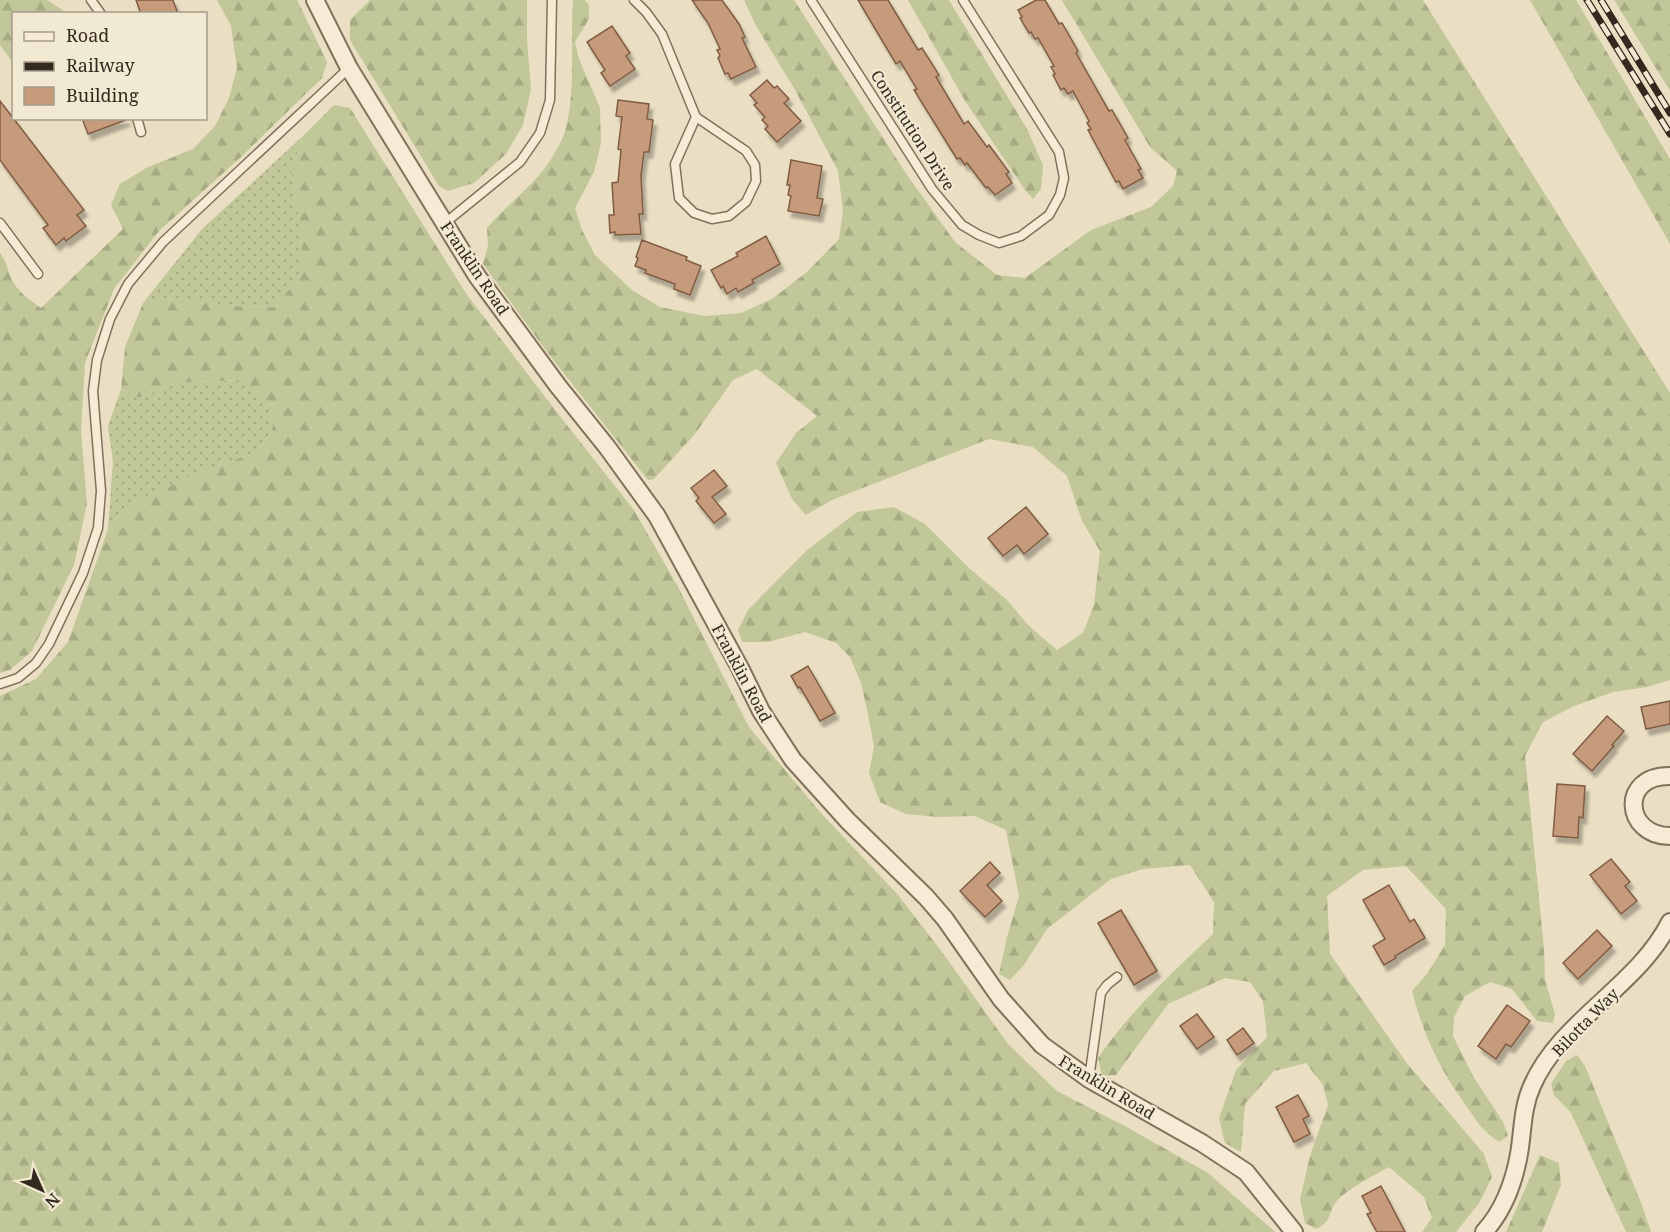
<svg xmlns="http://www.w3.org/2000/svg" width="1670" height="1232" font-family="'Noto Serif',serif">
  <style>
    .grass { fill: url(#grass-dots) }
    .forest { fill: url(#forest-firs) }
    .building { fill: #c59b7b; stroke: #805c43; stroke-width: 1.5; filter: url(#shadow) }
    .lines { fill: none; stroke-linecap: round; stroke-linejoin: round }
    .service-casing { stroke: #83715b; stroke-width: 11 }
    .minor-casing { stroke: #83715b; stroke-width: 20 }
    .service { stroke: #f6ecd5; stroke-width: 8 }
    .minor { stroke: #f6ecd5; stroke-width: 16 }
    .rail-casing { stroke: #34291e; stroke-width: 7 }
    .rail { stroke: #f2e9d2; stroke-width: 4.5; stroke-dasharray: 14; stroke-linecap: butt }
    .labels { text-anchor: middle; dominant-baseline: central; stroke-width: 4.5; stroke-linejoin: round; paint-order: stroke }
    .street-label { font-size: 16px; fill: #34291e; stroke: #f2e9d2 }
  </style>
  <defs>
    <pattern id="grass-dots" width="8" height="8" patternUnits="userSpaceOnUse" patternTransform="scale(1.5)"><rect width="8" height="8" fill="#c1c798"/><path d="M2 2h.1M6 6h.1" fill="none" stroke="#a6ab83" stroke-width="1.8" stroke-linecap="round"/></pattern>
    <pattern id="forest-firs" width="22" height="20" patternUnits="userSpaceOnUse" patternTransform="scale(1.5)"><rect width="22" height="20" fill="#c1c798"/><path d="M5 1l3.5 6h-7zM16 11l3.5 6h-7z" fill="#a6ab83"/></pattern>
    <filter id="shadow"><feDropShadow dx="3.5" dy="6" stdDeviation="1.5" flood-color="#0004"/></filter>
  </defs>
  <rect width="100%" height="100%" fill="#eadfc3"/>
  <g class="grass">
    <polygon points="303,136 291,171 301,228 303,272 275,307 235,306 166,298 143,303 202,229"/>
    <polygon points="241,380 269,400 273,429 258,451 192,476 127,505 108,529 113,461 108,426 121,389 139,398 176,383"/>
  </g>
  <g class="forest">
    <polygon points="0,0 47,0 67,13 14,14 13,63 0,45"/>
    <path d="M217,0H297L327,62L322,78L241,157L159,231L114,289L85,363L81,430L87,504L74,565L32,651L10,670L0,673V253C8,263 7,270 12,280C18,292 31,301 41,308L123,229L111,205L120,184L146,168L193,149L215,126L229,98L237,68L231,26Z"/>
    <polygon points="370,0 527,0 527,38 531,89 523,125 506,154 474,183 448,191 439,186 350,40 350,20"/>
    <path d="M573,0H585L589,5V19L575,42L579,59L600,108L601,143L594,172L575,208L582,230L595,255L632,290L660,307L704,316L741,313L772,299L807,272L839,239L843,211L838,171L794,88L756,26L744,0H794L907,175L955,242L997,275L1025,278L1091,230L1151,207L1173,186L1177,171L1150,147L1062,0H1423L1670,393V680L1647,687L1613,692L1574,706L1543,722L1525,756L1544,949L1545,980L1555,1014L1553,1023L1537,1021L1512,989L1490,982L1465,996L1454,1017L1453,1036L1473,1076L1503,1122L1508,1136L1499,1142C1483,1132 1475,1119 1465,1104C1438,1066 1424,1036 1412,991L1427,974L1445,945L1446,909L1406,866L1363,870L1327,896L1330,954L1406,1062L1484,1154L1492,1177L1480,1202L1456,1232H1422L1432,1218L1424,1197L1389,1167C1376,1174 1344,1191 1336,1202C1327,1214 1333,1221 1316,1229L1305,1223L1300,1199L1310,1156L1328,1105L1323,1085L1306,1063L1274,1071L1245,1104L1241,1152L1225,1143L1219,1118L1236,1070L1267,1037L1263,1001L1250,982L1225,978L1168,1004L1116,1075L1102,1076L1098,1058C1130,1011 1172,973 1213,934L1214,902L1190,865L1143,869L1111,879L1047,929L1024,965L1010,980L999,974L1007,937L1019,896L1006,830L975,816L938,817L906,814L880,802L869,773L874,746L867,710L861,683L850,657L836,643L805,632L768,642H742L738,630L748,610L807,550L857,512L894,507L925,524L970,569L1006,599L1029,626L1057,650L1083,633L1094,605L1100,551L1082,521L1067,476L1033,447L989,439L832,500L806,515L792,499L776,463L796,433L817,416L757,369L733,380L695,434L654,479L648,480L547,352L483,264L488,246L487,228C506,205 530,189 547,165C554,155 563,140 566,128C576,88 570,41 573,0Z"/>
    <polygon points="908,0 949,0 1027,129 1043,165 1041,189 1033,199 1025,190 965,101"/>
    <polygon points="1530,0 1576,0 1670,159 1670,244"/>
    <polygon points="1614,0 1670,0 1670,91"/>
    <polygon points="334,105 350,108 467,295 566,424 634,510 677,585 749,727 820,812 899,896 942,952 1008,1044 1057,1091 1123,1125 1208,1173 1275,1232 0,1232 0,696 36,679 68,642 108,529 127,505 192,476 258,451 273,429 269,400 240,380 176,383 139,398 121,389 125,347 143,303 166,298 235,306 275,307 303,272 301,228 291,171 303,136"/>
    <polygon points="1577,1055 1585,1066 1642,1205 1651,1232 1626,1232 1571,1113 1554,1095 1551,1084 1566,1061"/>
    <polygon points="1540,1155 1559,1163 1561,1185 1542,1232 1506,1232"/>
  </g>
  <g class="building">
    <polygon points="136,0 173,0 178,14 141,14"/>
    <polygon points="692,0 722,0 739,24 745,37 742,38 756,67 731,79 728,73 725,74 718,58 720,56 717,50 720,49 708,23"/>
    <polygon points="858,0 888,0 918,50 922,48 939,75 936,77 964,124 968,121 987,147 989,145 1009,172 1006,174 1012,183 995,195 988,187 986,188 967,163 965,165 960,158 957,159 914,90 917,89 900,61 896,64"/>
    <polygon points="1036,0 1045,0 1059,24 1062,23 1078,51 1076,53 1109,111 1112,110 1128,138 1125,140 1141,169 1138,170 1143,178 1123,189 1119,181 1116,182 1088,130 1091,129 1087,123 1089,121 1073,91 1068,94 1064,88 1061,90 1053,75 1055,74 1051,67 1054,66 1038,38 1035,39 1031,32 1029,33 1020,18 1022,17 1018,10"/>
    <polygon points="612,26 630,53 626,56 635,69 610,86 601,73 605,70 587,42"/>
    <polygon points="767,80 774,88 777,86 789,99 784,103 801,121 777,142 765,129 768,126 762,120 765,117 754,105 757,103 750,95"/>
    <polygon points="618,100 649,104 647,119 653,120 649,152 644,152 641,176 643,214 639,214 641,234 615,235 615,232 610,233 609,215 614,215 612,183 618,182 621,150 618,149 622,117 616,116"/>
    <polygon points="0,101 84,210 77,215 86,226 66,241 64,238 56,245 43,228 48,225 0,160"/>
    <polygon points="82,118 126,118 126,120 88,134"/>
    <polygon points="791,160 822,166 817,198 823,199 819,216 788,211 791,196 788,195 790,185 787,185"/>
    <polygon points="766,236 780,264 752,280 754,283 738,292 736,288 727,294 723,286 721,288 711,270 738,256 736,253"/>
    <polygon points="642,240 687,257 686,260 701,266 690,295 674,289 675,284 645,273 646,270 635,266 638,258 636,257"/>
    <polygon points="714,470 727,486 712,497 726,514 714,523 696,501 699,498 691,488"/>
    <polygon points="1026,507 1048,534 1024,554 1017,545 1003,556 988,538"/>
    <polygon points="808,666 835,713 820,721 800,687 798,688 791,676"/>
    <polygon points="1670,701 1670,724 1646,729 1641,707"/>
    <polygon points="1607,716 1624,731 1612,745 1614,746 1592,771 1573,754"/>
    <polygon points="1557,784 1585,786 1583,818 1579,817 1578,838 1553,836"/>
    <polygon points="1611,859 1630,882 1625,886 1637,901 1621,914 1590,875"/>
    <polygon points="990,862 1000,873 987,885 1002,901 985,917 960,891"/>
    <polygon points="1389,885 1410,922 1414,919 1425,938 1395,956 1396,958 1384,965 1373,946 1385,939 1363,900"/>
    <polygon points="1121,910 1157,971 1134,985 1098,923"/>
    <polygon points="1597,930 1612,946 1578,979 1563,963"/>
    <polygon points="1507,1005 1530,1021 1511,1047 1506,1044 1496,1059 1478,1046"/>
    <polygon points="1197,1014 1214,1037 1197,1049 1180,1026"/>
    <polygon points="1243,1028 1254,1043 1237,1055 1227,1040"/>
    <polygon points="1298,1095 1309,1116 1303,1119 1310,1134 1294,1142 1276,1107"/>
    <polygon points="1381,1186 1405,1232 1377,1232 1367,1214 1371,1213 1362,1196"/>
  </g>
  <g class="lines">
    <g class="service-casing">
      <g id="service">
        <polyline points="91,0 101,14"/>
        <polyline points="634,0 646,12 662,34 696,117 746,151 755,165 756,181 746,202 729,216 712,219 694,213 679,198 675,164 696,117"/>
        <polyline points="811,0 932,189 962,225 979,235 999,243 1021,236 1049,215 1060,195 1064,178 1059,152 963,0"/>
        <polyline points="137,118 141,132"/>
        <polyline points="0,223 38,274"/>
        <polyline points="445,223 520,162 540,133 550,100 552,0"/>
        <polyline points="0,684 18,678 36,663 49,644 83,573 98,528 101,491 93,391 97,360 110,319 128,284 163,242 349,68"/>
        <polyline points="1089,1079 1101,993 1107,985 1117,977"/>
      </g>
    </g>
    <g class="minor-casing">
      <g id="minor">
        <polyline points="315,0 349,68 477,276 558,386 607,447 657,516 740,668 761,711 793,760 848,821 926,897 945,919 1001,999 1042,1045 1089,1079 1202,1143 1246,1172 1294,1232"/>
        <path d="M1670,776C1619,775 1624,836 1670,836"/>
        <path d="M1484,1232C1504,1210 1514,1182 1519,1154C1523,1131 1522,1108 1532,1086C1560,1021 1638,986 1670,922"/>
      </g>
    </g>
    <use href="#service" class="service"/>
    <use href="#minor" class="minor"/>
    <g class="rail-casing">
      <g id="rail">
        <polyline points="1587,0 1670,134"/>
        <polyline points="1601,0 1670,113"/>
      </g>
    </g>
    <use href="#rail" class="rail"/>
  </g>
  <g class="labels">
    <g class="street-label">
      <text transform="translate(913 130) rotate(57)">Constitution Drive</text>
      <text transform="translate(475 268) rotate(56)">Franklin Road</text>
      <text transform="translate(742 673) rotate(62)">Franklin Road</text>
      <text transform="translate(1585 1022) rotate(-46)">Bilotta Way</text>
      <text transform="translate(1107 1087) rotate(31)">Franklin Road</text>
    </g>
  </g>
  <rect x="12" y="12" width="195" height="108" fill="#f2e9d2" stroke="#a69c8a" stroke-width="1.5"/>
  <rect x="24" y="32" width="30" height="9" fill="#f6ecd5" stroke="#a69c8a" stroke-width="1.5"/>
  <text x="66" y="42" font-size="18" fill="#34291e">Road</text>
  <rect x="24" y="62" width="30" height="9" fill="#34291e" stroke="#a69c8a" stroke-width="1.5"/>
  <text x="66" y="72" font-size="18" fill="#34291e">Railway</text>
  <rect x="24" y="87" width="30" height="18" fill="#c59b7b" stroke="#a69c8a" stroke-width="1.5"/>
  <text x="66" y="102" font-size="18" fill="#34291e">Building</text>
  <g transform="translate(42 1190) rotate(135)" stroke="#f2e9d2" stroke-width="4.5" paint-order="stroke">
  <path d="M0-4.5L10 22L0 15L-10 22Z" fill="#34291e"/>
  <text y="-9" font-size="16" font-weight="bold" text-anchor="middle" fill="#34291e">N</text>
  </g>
</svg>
